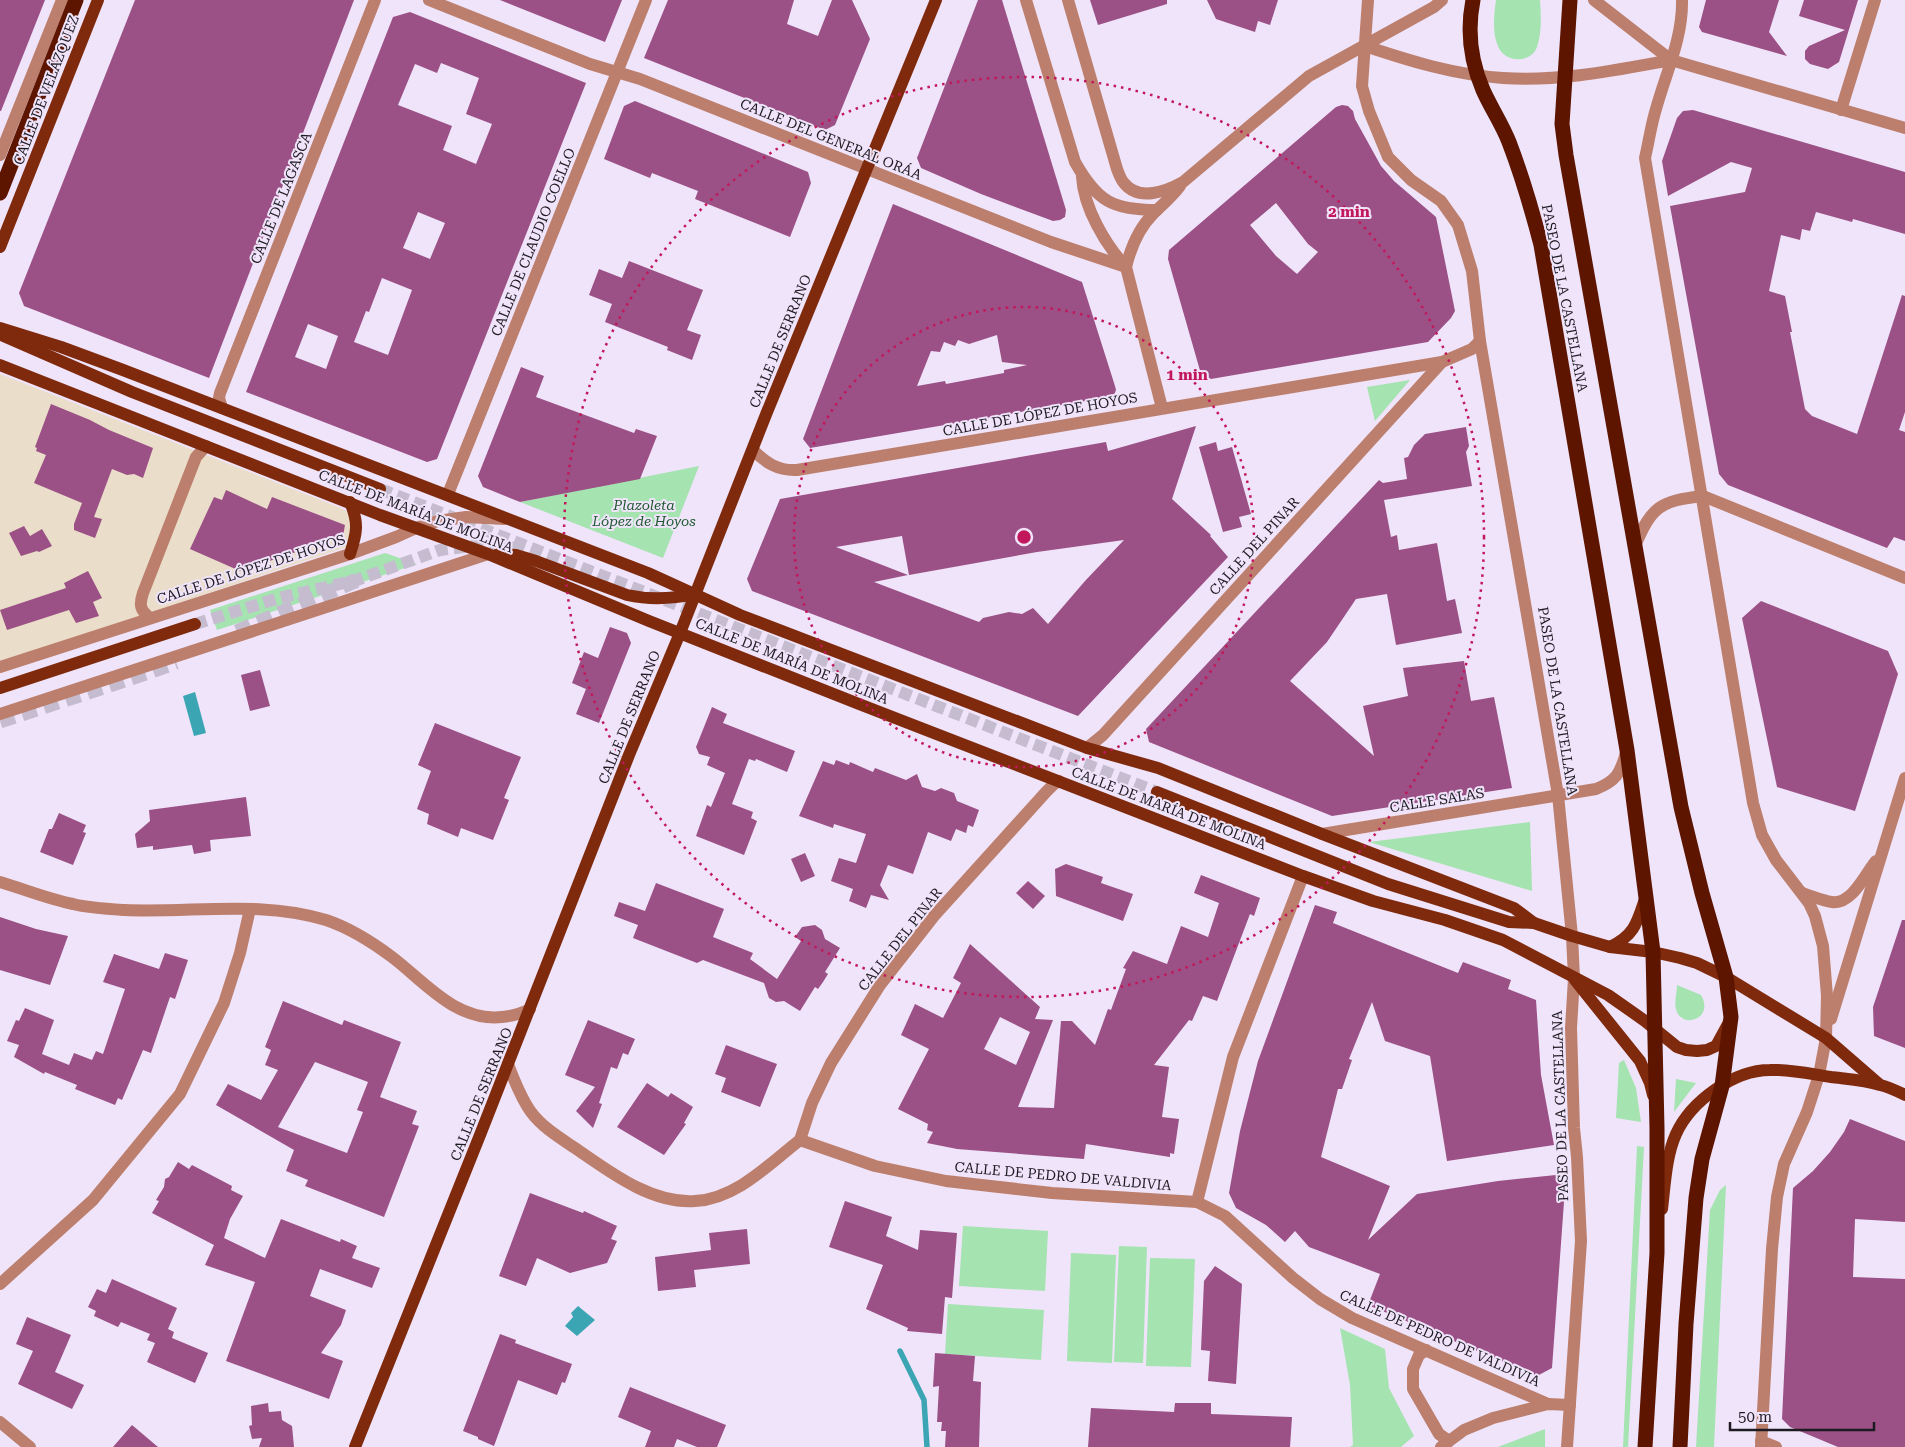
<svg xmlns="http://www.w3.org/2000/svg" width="1905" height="1447" font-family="'Roboto Serif',serif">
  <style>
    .commercial { fill: #eaddc9 }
    .green { fill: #a5e3b0 }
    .water { fill: #3ba5b4 }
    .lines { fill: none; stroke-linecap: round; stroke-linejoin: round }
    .stream { stroke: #3ba5b4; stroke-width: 5.5 }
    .building { fill: #9b5086; fill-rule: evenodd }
    .major-tunnel { stroke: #c5bccf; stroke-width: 12; stroke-dasharray: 12 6; stroke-linecap: butt }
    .highway-tunnel { stroke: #c5bccf; stroke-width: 15; stroke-dasharray: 15 8; stroke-linecap: butt }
    .minor { stroke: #bd7f6d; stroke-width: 12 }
    .major { stroke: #7f2a0d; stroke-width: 12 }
    .highway { stroke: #5d1500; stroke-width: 15 }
    .ring { fill: none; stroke: #c2185b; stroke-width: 2.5; stroke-dasharray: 2.5 5 }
    .labels { text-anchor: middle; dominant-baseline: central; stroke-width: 4; stroke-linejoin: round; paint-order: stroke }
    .street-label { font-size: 14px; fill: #1e1a22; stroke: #efe4fa }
    .park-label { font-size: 14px; font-style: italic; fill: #215a30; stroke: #efe4fa }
    .centre { fill: #c2185b; stroke: #efe4fa; stroke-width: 2.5 }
    .ring-label { font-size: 15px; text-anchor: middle; font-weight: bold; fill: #c2185b; stroke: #efe4fa; stroke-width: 4; stroke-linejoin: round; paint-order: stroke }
  </style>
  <rect width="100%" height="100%" fill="#efe4fa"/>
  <polygon class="commercial" points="0,374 341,508 350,514 353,522 347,547 0,662"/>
  <g class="green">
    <path d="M1496,0H1540C1541,15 1542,32 1537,47C1531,64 1504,63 1498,46C1492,33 1494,14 1496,0Z"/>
    <polygon points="1410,380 1375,421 1367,387"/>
    <polygon points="699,466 663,558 520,502"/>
    <polygon points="385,553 417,564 217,630 210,610"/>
    <polygon points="1530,822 1532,891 1369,842"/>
    <path d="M1677,985L1701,995C1715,1019 1681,1030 1676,1009C1674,1002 1677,992 1677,985Z"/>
    <polygon points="1624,1060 1636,1088 1641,1122 1616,1118 1619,1063"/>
    <polygon points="1676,1079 1696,1083 1674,1112"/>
    <polygon points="1637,1146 1644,1147 1628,1447 1623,1447"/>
    <polygon points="1726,1185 1714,1447 1696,1447 1710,1210 1720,1190"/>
    <polygon points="963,1226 1048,1231 1045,1291 959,1286"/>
    <polygon points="1119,1246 1147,1247 1143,1363 1114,1362"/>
    <polygon points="1071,1253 1116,1255 1112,1363 1067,1361"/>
    <polygon points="1150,1258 1195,1259 1191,1367 1146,1366"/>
    <polygon points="948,1304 1044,1310 1041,1360 945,1354"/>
    <polygon points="1340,1328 1385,1349 1389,1388 1414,1436 1401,1447 1350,1447 1353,1445 1350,1385"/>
    <polygon points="1545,1429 1545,1447 1498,1447"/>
  </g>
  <g class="water">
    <polygon points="195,692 206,733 194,736 183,696"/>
    <polygon points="578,1306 595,1320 577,1336 565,1326 573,1317 571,1313"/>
  </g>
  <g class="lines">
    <polyline class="stream" points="900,1351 924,1400 927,1447"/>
  </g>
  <g class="building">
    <polygon points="0,0 45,0 1,111 0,111"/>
    <polygon points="135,0 354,0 209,378 24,306 19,293"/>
    <polygon points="500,0 622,0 605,42"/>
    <polygon points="668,0 794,0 787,24 818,36 832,0 852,0 870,39 835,125 825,130 644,58"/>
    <polygon points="978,0 1002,0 1066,210 1065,217 1060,220 1053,221 981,194 921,168 917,158"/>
    <polygon points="1090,0 1167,0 1167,4 1098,25"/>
    <polygon points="1207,0 1278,0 1270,25 1258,21 1255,32 1216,19"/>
    <polygon points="1706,0 1779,0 1769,32 1787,56 1702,32 1699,27"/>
    <polygon points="1804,0 1858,0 1839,62 1828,69 1810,64 1805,59 1805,51 1809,46 1845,30 1799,16"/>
    <path d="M410,12L586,83L437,459L427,462L246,392L393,17ZM441,63L479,78L466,114L492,124L476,164L443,150L452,126L398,105L415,64L437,73ZM418,212L445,223L430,259L403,248ZM382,278L412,290L388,355L354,342L366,311L369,312ZM308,324L338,336L326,369L295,357Z"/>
    <polygon points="635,101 808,172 811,183 790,237 695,199 698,191 652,173 650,178 604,159 624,106"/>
    <path d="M1342,105L1348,106L1353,111L1355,119L1381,166L1394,181L1436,217L1455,311L1451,318L1428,342L1211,379L1201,374L1168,259L1169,250L1336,107ZM1276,203L1308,244L1318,252L1297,274L1276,256L1250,225Z"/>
    <polygon points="1693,110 1905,172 1905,234 1853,219 1852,222 1816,212 1810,231 1802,229 1800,240 1781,235 1769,291 1785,296 1792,332 1790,332 1805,409 1812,416 1857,434 1902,295 1905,296 1905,412 1899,430 1905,432 1905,541 1894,537 1887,548 1728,485 1719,474 1670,206 1745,192 1752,168 1731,162 1668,196 1662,161 1677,118 1683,111"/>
    <path d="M893,204L1082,282L1115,386L1116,390L1114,395L1109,397L810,448L803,439ZM997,335L1002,362L1027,365L1004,370V373L946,384L945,381L917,386L931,351L940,352L944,342L955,346L958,340L969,344Z"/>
    <polygon points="629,261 703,290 687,330 701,335 692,360 667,350 668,347 605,322 612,304 589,295 599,269 622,278"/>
    <polygon points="521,367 544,376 536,397 634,433 636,429 657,436 640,479 520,502 483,487 478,476"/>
    <polygon points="51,404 90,420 109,430 153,448 143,478 134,474 127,475 112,469 94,517 102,519 95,538 74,530 74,524 82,503 34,483 46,455 36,451 37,448 35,447"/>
    <path d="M1196,426L1172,499L1211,535L1210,536L1228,557L1078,716L752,591L747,579L780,499L1106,442L1108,451ZM902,536L909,575L1037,552L1124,540L1085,581L1048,624L1033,608L1022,614L1009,612L983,618L979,622L874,582L908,575L836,547Z"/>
    <polygon points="1466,427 1469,446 1466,452 1472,486 1384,500 1391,537 1397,535 1399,550 1437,543 1447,601 1455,599 1462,633 1396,645 1387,594 1356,599 1327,642 1290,681 1374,756 1363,706 1408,696 1403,668 1464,661 1471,701 1494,697 1512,788 1332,816 1149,742 1146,729 1379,480 1383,483 1407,479 1404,458 1408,457 1414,445 1425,434"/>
    <polygon points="1216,442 1218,451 1232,447 1251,514 1239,517 1242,527 1223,532 1199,447"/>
    <polygon points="226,490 267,509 272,497 345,525 343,536 240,571 190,549 214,497 222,500"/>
    <polygon points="24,526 30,536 42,529 52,546 39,552 37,551 21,556 9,533"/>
    <polygon points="88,571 102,598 93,602 99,616 76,623 69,610 7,630 0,610 66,588 64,583"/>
    <polygon points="1761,601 1888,651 1898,674 1855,811 1777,787 1742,618"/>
    <polygon points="610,627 627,633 631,643 599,723 576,714 586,689 572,683 584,652 598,658"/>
    <polygon points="260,670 270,706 250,711 241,675"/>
    <polygon points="712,707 727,714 723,723 795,751 787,772 756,759 755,761 749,759 732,804 753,812 751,818 757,821 744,855 696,836 707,805 711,807 725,773 707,765 710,757 699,754 696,747"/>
    <polygon points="435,723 521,757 504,798 509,800 493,840 461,828 458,837 427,824 429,814 417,809 431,771 418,765"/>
    <polygon points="836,760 849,765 850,762 873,772 875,768 906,780 917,774 922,787 935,791 941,788 954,793 957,801 979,810 973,827 968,825 966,833 956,829 951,841 928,832 913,874 888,865 880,885 889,900 871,895 866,908 849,901 853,889 831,881 839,858 856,863 866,834 834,824 833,828 799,816 823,761 834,765"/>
    <polygon points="246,797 251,836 210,840 211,851 194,854 192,845 153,850 153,846 137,848 135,834 150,821 149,810"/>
    <polygon points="59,813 86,825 83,832 86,833 73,865 40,852 49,829 52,829"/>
    <polygon points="805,853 815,876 801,882 791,859"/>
    <polygon points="1066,864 1103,877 1101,883 1133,894 1123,921 1056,896 1055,869"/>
    <path d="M1201,875L1260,898L1254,916L1250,914L1217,1001L1203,996L1192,1021L1189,1020L1154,1065L1169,1067L1162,1117L1179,1119L1174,1154L1170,1153V1157L1086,1144L1084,1159L957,1149L927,1143L933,1132L927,1130L928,1124L898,1109L929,1049L901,1035L915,1004L943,1018L961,983L953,978L970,944L1040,1007L1035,1019L1053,1020L1018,1107L1054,1108L1061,1021H1072L1095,1045L1108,1009L1111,1010L1126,969L1123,968L1133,951L1167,964L1181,926L1208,937L1219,903L1194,893ZM1000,1017L1030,1032L1016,1065L984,1049Z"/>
    <polygon points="1028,881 1045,896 1033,909 1016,893"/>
    <polygon points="656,883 724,909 713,937 753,953 750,959 777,979 801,941 795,937 802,927 815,925 822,930 825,939 840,948 825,972 828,974 823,982 818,989 815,987 800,1011 784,1001 776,1002 769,998 764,983 703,960 697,963 633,938 638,925 614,916 619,902 645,911"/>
    <polygon points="1315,905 1337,912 1333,923 1458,973 1463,962 1511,980 1508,989 1536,1000 1541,1075 1554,1145 1447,1161 1430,1056 1385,1041 1372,1002 1349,1059 1352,1060 1342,1089 1338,1089 1321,1157 1390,1186 1368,1240 1417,1194 1498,1181 1566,1174 1552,1368 1537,1376 1368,1305 1380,1274 1309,1247 1295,1231 1285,1242 1266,1225 1236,1208 1229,1193 1240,1131 1258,1061"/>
    <polygon points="0,917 36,929 68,936 50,985 0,970"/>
    <polygon points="1902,920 1905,920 1905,1048 1874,1036 1873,1007"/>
    <polygon points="165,953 188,960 175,999 170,997 151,1053 143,1050 122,1100 118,1098 115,1105 75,1089 77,1085 45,1072 44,1074 14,1057 19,1045 7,1041 16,1020 19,1021 25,1008 54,1020 42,1054 69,1065 74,1053 92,1060 96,1051 103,1054 125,989 103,982 114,954 159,969"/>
    <path d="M283,1001L342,1025L344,1020L401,1042L380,1097L417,1111L412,1124L419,1126L384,1217L305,1186L308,1180L286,1171L294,1150L216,1105L228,1084L261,1100L278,1070L265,1065L271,1050L265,1047ZM315,1062L368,1082L357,1110L363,1112L347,1153L278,1127Z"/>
    <polygon points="588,1020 635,1039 628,1055 623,1053 617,1069 611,1067 599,1103 602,1104 593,1128 576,1111 595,1087 565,1075"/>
    <polygon points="726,1045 777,1064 760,1107 721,1092 726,1078 715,1074"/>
    <polygon points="647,1083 668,1097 671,1093 693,1107 684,1123 686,1124 664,1155 617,1127"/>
    <polygon points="1850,1119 1905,1141 1905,1222 1855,1219 1853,1277 1905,1279 1905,1447 1838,1447 1790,1427 1782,1419 1793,1188 1813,1171 1830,1152 1844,1132"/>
    <polygon points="178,1162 189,1169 192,1165 232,1186 231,1190 243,1196 230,1219 224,1238 265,1258 281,1219 340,1242 341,1239 357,1246 352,1258 380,1268 372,1288 320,1269 310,1296 346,1310 341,1325 321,1353 343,1361 329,1399 226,1361 255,1282 205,1265 214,1245 152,1213 159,1201 156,1200 164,1187 165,1179 169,1177"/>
    <polygon points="530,1193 583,1213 584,1211 617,1226 611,1239 617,1241 607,1263 570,1273 537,1258 526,1286 499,1276"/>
    <polygon points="845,1201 892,1217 886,1236 918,1250 920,1230 957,1233 952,1298 945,1297 942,1334 907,1331 908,1328 866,1309 883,1265 829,1247"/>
    <polygon points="747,1229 750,1264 694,1270 696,1287 658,1291 655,1257 711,1250 709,1233"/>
    <polygon points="1215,1266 1242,1284 1236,1384 1208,1381 1210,1351 1201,1350 1204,1281"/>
    <polygon points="112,1279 177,1308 168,1329 174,1332 172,1338 208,1353 195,1383 147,1362 155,1343 147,1340 150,1334 121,1322 118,1327 94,1316 96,1311 88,1307 97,1289 106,1293"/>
    <polygon points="27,1317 71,1335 55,1372 84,1385 72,1409 18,1384 33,1351 16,1344"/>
    <polygon points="500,1334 516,1340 515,1343 572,1364 565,1383 562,1382 557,1395 518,1380 494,1446 478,1439 478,1437 463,1431"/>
    <polygon points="935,1353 975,1356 973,1381 981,1382 979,1447 945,1447 946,1431 941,1431 942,1422 937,1422 939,1386 933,1387"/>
    <polygon points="630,1387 726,1425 717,1447 697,1447 677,1439 674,1447 645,1447 651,1431 618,1417"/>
    <polygon points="268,1403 269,1412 281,1411 282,1420 292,1426 294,1447 259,1447 262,1438 252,1439 249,1426 252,1425 251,1406"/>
    <polygon points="1175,1403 1211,1403 1211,1414 1292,1417 1290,1447 1088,1447 1091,1408 1174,1412"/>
    <polygon points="132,1425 158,1447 113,1447"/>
  </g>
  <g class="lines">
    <g class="major-tunnel">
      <polyline points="380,489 1157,792"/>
      <polyline points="195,624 279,598 357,580 440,550 480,545 520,548"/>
    </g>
    <g class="highway-tunnel">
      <polyline points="237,632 357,580"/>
      <polyline points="0,721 149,672 176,662"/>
    </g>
    <g class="minor">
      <polyline points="429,0 590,64 640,79 1051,242 1126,267"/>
      <path d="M1026,0L1075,162C1097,201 1112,210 1157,210"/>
      <path d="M1068,0L1117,169C1119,174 1121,180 1124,183C1139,202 1167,191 1183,182L1309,76L1434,7L1442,0"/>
      <polyline points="1368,0 1362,86 1369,111 1388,157 1411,180 1441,201 1458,225 1472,271 1480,341 1558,795 1572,936 1574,978 1571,1028 1574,1128 1577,1157 1581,1241 1567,1447"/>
      <polyline points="1594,0 1671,60 1905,128"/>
      <path d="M1682,0C1683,37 1666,73 1656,109C1651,125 1649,141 1645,158L1753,803L1762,835L1776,860L1809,903L1815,916L1823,946L1827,996L1826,1038L1819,1075L1807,1112L1784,1164L1777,1197L1772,1249L1761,1447"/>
      <path d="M1365,46C1410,61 1455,75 1503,78C1559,82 1616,70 1671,60"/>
      <polyline points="1841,110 1875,0"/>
      <polyline points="0,155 62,0"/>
      <path d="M1082,177C1084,208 1105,244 1126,267L1162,408"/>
      <path d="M1126,267C1131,247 1138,229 1153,214C1162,205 1172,197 1180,186"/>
      <polyline points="222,408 219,398 220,393 375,0"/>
      <path d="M753,450C766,463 778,471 797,470L1442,362L1472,349L1480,341"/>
      <polyline points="448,494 646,0"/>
      <path d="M1635,546C1652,506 1660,501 1703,496L1905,578"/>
      <path d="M150,618C140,610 139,605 143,593L196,457L206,446"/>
      <polyline points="0,667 350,554 396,537 416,528 438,521 466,517 504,519"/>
      <polyline points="0,714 488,554"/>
      <polyline points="1087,748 1103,735 1442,362"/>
      <path d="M1322,834L1596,789C1616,781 1620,774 1626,753"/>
      <path d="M0,882C24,889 48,899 73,904C89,908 108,909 125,910C192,913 261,900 326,920C350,928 372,942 392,957C425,982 456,1022 502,1017C512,1016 521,1014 530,1009"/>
      <path d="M1802,893C1812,896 1822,901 1832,902C1852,905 1865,874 1876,861"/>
      <polyline points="1831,1019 1905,778"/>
      <path d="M508,1064C514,1080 521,1098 531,1112C542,1127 560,1138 575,1148C610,1172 651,1204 695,1201C736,1199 769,1164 800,1140"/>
      <polyline points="800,1140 875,1166 946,1181 1052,1193 1197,1202 1225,1216 1293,1278 1320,1299 1352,1318 1548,1404"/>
      <polyline points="800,1140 812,1103 831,1063 880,985 934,916 1046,792 1054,784 1059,781"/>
      <polyline points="1197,1202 1233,1057 1303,876"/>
      <polyline points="0,1284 93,1200 180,1094 224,1003 240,953 250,909"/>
      <polyline points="1426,1350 1419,1355 1413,1369 1413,1389 1439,1434 1449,1441"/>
      <polyline points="0,1422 30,1447"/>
      <polyline points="1761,1441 1776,1447"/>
      <polyline points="1441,1447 1464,1430 1493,1418 1548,1404 1570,1405"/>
    </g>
    <g class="major">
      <polyline points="0,247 98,0"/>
      <polyline points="0,328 61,347 123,370 648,573 740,615 1087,748 1158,768 1322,834 1514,908 1534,923 1572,936 1610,947 1653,952 1680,958 1697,963 1726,977 1826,1038 1879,1084"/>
      <polyline points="1,335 132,392 380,489"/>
      <polyline points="0,365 380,515 488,554 649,621 859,704 1303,876 1373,901 1445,920 1503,940 1608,995 1645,1021 1677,1047 1686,1050 1697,1051 1707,1050 1716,1046 1728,1024"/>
      <path d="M350,554C357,533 359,523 350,502"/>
      <path d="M498,554L516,555L536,561L627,595C650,600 672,599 695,594"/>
      <polyline points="0,688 195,624"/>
      <polyline points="1157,792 1388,884 1509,922 1534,923"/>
      <path d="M1610,947C1634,936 1637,923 1645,899"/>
      <polyline points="1575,980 1640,1061 1650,1083 1653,1095"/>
      <path d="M1662,1209C1665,1185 1666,1156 1676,1134C1691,1101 1734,1070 1770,1070C1790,1069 1811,1074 1831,1077C1847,1079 1865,1080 1880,1085C1889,1087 1897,1091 1905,1095"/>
      <polyline points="355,1447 480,1135 629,755 680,633 767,412 936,0"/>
    </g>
    <g class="highway">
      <path d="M1473,0C1467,30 1471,62 1483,90C1491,108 1502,124 1509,142C1522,176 1532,210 1541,245L1627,750L1653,952L1657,1128V1253L1645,1447"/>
      <polyline points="1570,0 1562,124 1566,155 1681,807 1702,893 1726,977 1731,1017 1722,1086 1702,1159 1696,1198 1686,1324 1680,1447"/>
      <polyline points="0,193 76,0"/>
    </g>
  </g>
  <g class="ring">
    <circle cx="1024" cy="537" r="230"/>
    <circle cx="1024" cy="537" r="460"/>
  </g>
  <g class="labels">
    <g class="street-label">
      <text transform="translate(46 90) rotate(-69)">CALLE DE VELÁZQUEZ</text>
      <text transform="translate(831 139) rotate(22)">CALLE DEL GENERAL ORÁA</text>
      <text transform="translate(281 198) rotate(-68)">CALLE DE LAGASCA</text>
      <text transform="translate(533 242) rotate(-68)">CALLE DE CLAUDIO COELLO</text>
      <text transform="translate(1565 298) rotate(79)">PASEO DE LA CASTELLANA</text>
      <text transform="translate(780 341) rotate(-68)">CALLE DE SERRANO</text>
      <text transform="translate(1040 414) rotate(-10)">CALLE DE LÓPEZ DE HOYOS</text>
      <text transform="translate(416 511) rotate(21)">CALLE DE MARÍA DE MOLINA</text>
      <text transform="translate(1254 546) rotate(-48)">CALLE DEL PINAR</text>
      <text transform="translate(251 569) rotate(-18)">CALLE DE LÓPEZ DE HOYOS</text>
      <text transform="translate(792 661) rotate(22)">CALLE DE MARÍA DE MOLINA</text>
      <text transform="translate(1558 701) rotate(81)">PASEO DE LA CASTELLANA</text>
      <text transform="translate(629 717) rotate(-68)">CALLE DE SERRANO</text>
      <text transform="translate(1437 800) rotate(-9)">CALLE SALAS</text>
      <text transform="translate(1169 808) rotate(21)">CALLE DE MARÍA DE MOLINA</text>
      <text transform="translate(900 939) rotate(-52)">CALLE DEL PINAR</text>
      <text transform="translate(481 1094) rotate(-68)">CALLE DE SERRANO</text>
      <text transform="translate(1560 1106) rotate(-92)">PASEO DE LA CASTELLANA</text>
      <text transform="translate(1063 1176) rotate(5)">CALLE DE PEDRO DE VALDIVIA</text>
      <text transform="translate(1440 1338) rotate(24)">CALLE DE PEDRO DE VALDIVIA</text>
    </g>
    <g class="park-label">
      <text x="644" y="505">Plazoleta<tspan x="644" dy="16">López de Hoyos</tspan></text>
    </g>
  </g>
  <circle cx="1024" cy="537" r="8" class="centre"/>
  <g class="ring-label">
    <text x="1349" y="217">2 min</text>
    <text x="1187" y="380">1 min</text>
  </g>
  <path d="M1730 1422v8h144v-8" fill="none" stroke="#1e1a22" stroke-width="2.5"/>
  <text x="1738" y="1422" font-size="15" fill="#1e1a22" stroke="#efe4fa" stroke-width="4" paint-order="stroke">50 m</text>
</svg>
